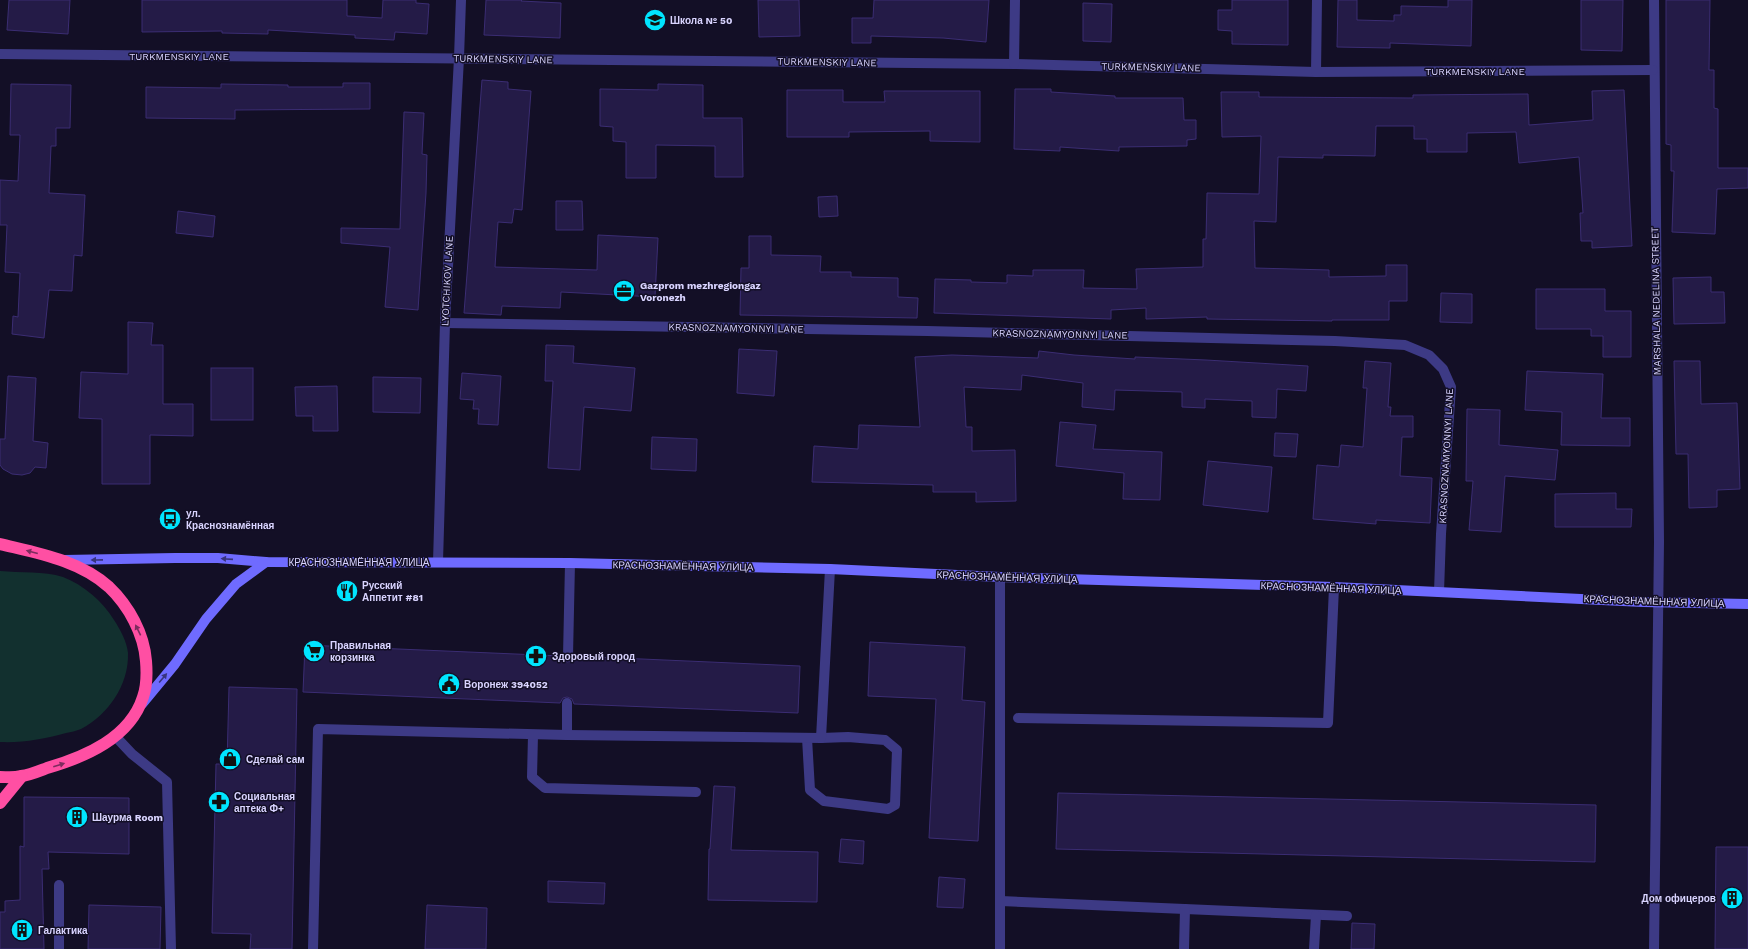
<svg xmlns="http://www.w3.org/2000/svg" width="1748" height="949" font-family="'Work Sans',sans-serif">
  <style>
    .green { fill: #12302f }
    .building { fill: #241b47; stroke: #3b2d73 }
    .lines { fill: none; stroke-linecap: round; stroke-linejoin: round }
    .lane { stroke: #3d3a85; stroke-width: 10 }
    .street { stroke: #3d3a85; stroke-width: 10 }
    .secondary { stroke: #6f6bff; stroke-width: 10 }
    .highway { stroke: #ff4fa3; stroke-width: 12 }
    .oneway { fill: #7d2c5e }
    .oneway2 { fill: #38347d }
    .labels { text-anchor: middle; dominant-baseline: central; stroke-width: 3; stroke-linejoin: round; paint-order: stroke }
    .poi-label { font-size: 10px; font-weight: bold; fill: #d9d4ff; stroke: #130f26; text-anchor: start }
    .street-label { font-size: 10px; fill: #d9d4ff; stroke: #130f26 }
  </style>
  <rect width="100%" height="100%" fill="#130f26"/>
  <path class="green" d="M0,571C20,573 44,571 63,577C84,585 103,602 114,620C120,629 127,642 128,653C129,685 108,715 81,729C76,731 71,732 66,733C44,739 23,743 0,742Z"/>
  <g class="building">
    <polygon points="9,0 70,0 68,34 7,30"/>
    <polygon points="142,0 347,0 347,16 382,18 383,0 416,0 416,3 429,4 427,34 395,32 394,40 355,38 355,35 268,30 268,34 222,33 222,31 142,32"/>
    <polygon points="486,0 522,0 521,1 561,3 560,38 484,35"/>
    <polygon points="758,0 799,0 800,36 759,37"/>
    <polygon points="874,0 989,0 986,42 943,38 871,36 871,43 852,43 852,18 873,18"/>
    <polygon points="1232,0 1288,0 1288,45 1232,44 1232,31 1218,30 1218,10 1232,10"/>
    <polygon points="1338,0 1357,0 1357,20 1394,21 1394,15 1401,15 1401,6 1448,7 1448,0 1472,0 1471,46 1390,43 1390,48 1337,47"/>
    <polygon points="1581,0 1623,0 1622,51 1581,50"/>
    <polygon points="1666,0 1710,0 1709,70 1714,70 1714,108 1718,109 1718,168 1748,168 1748,188 1717,189 1715,234 1672,232 1674,171 1671,171 1671,145 1666,144"/>
    <polygon points="1083,3 1112,4 1111,42 1083,41"/>
    <polygon points="482,80 508,82 508,89 531,91 522,210 514,209 512,223 498,222 495,267 597,270 598,235 658,238 655,297 561,292 560,308 502,306 501,315 464,313"/>
    <polygon points="343,83 370,83 370,109 235,110 235,119 146,118 146,87 221,88 221,84 288,85 288,87 343,87"/>
    <polygon points="11,84 71,85 70,128 56,128 56,146 51,146 49,193 85,195 82,256 74,255 72,291 49,290 44,338 12,334 13,316 18,317 20,273 5,272 7,225 0,225 0,180 18,181 20,135 10,135"/>
    <polygon points="658,84 703,85 703,118 742,118 743,177 715,177 715,146 656,145 656,178 626,178 626,142 613,141 613,127 600,126 600,89 658,90"/>
    <polygon points="1015,89 1051,89 1051,92 1115,96 1115,98 1183,98 1184,120 1196,120 1196,139 1187,140 1187,146 1119,147 1119,151 1060,147 1060,151 1014,149"/>
    <polygon points="787,90 843,90 843,102 885,102 884,91 980,91 980,142 930,141 930,131 849,132 849,137 787,137"/>
    <polygon points="1624,90 1632,246 1592,248 1592,241 1581,241 1580,213 1583,213 1579,157 1519,163 1516,132 1467,133 1467,152 1427,152 1427,139 1414,139 1414,126 1376,126 1375,156 1323,155 1323,158 1278,157 1276,222 1254,221 1255,268 1329,270 1329,277 1386,276 1386,265 1407,265 1407,301 1389,301 1389,320 1332,320 1332,321 1207,319 1207,317 1146,319 1146,308 1111,310 1111,319 934,313 935,279 971,280 971,282 1007,283 1007,275 1033,276 1033,270 1084,270 1083,288 1137,289 1136,269 1203,267 1203,239 1206,239 1207,193 1259,194 1261,136 1222,137 1221,92 1259,92 1259,97 1413,98 1413,95 1528,94 1529,125 1593,120 1592,91"/>
    <polygon points="404,112 424,113 422,154 427,155 426,193 418,310 385,307 390,247 341,243 341,228 400,229"/>
    <polygon points="837,196 838,216 819,217 818,197"/>
    <polygon points="556,201 582,201 583,230 556,230"/>
    <polygon points="178,211 215,216 213,237 176,233"/>
    <polygon points="749,236 771,236 771,255 821,256 820,272 851,272 851,277 898,278 898,297 918,298 917,318 740,315 741,268 749,268"/>
    <polygon points="1711,277 1711,292 1724,292 1725,323 1674,324 1673,278"/>
    <polygon points="1536,289 1605,289 1605,311 1631,311 1631,357 1603,357 1603,336 1591,336 1591,329 1536,329"/>
    <polygon points="1441,293 1472,294 1472,323 1440,322"/>
    <polygon points="128,322 153,323 151,345 163,345 163,404 193,404 193,436 150,435 150,484 102,484 102,419 79,418 81,372 128,374"/>
    <polygon points="546,345 574,346 573,363 635,368 631,411 584,407 580,470 548,468 553,381 545,381"/>
    <polygon points="739,349 777,351 774,396 737,393"/>
    <polygon points="1039,351 1074,355 1135,359 1135,357 1206,360 1308,366 1306,391 1277,389 1276,418 1252,417 1252,401 1205,399 1205,408 1182,407 1182,392 1115,390 1114,410 1082,407 1083,383 1022,375 1021,390 964,387 966,427 972,427 972,451 1015,450 1016,501 976,502 976,492 933,492 933,485 812,482 814,446 858,449 859,425 920,427 915,357 952,355 1038,358"/>
    <polygon points="1365,361 1391,363 1388,407 1391,407 1390,416 1413,416 1413,437 1402,437 1400,476 1432,478 1430,523 1376,520 1376,524 1313,519 1317,465 1339,467 1341,445 1363,447 1367,388 1363,388"/>
    <polygon points="1674,361 1700,361 1701,404 1737,403 1740,489 1717,490 1717,507 1689,508 1688,454 1676,454"/>
    <rect x="211" y="368" width="42" height="52"/>
    <polygon points="1527,371 1603,374 1601,418 1630,418 1630,446 1561,445 1562,412 1525,410"/>
    <polygon points="462,373 501,376 498,425 478,424 479,409 473,409 474,400 460,399"/>
    <polygon points="8,376 36,378 33,441 48,443 46,468 35,467 30,473 22,475 12,474 3,469 0,465 0,439 5,439"/>
    <polygon points="373,377 421,378 420,413 373,412"/>
    <polygon points="337,386 338,431 313,431 313,416 296,416 295,387"/>
    <polygon points="1467,409 1500,410 1499,445 1558,450 1555,480 1505,476 1501,532 1469,530 1473,481 1466,481"/>
    <polygon points="1060,422 1096,425 1093,449 1162,452 1160,500 1123,499 1124,473 1056,466"/>
    <polygon points="1275,433 1298,434 1296,457 1274,456"/>
    <polygon points="652,437 697,439 696,471 651,469"/>
    <polygon points="1208,461 1272,467 1268,512 1203,505"/>
    <polygon points="1616,493 1616,509 1632,509 1631,527 1555,527 1555,494"/>
    <polygon points="870,642 965,647 962,700 985,702 978,841 929,838 936,699 868,696"/>
    <polygon points="305,645 562,656 563,659 567,662 571,661 574,656 800,666 798,713 574,704 572,699 567,697 563,698 560,703 303,692"/>
    <polygon points="229,687 297,689 292,949 250,949 251,934 212,933 216,764 227,764"/>
    <polygon points="714,786 735,787 731,850 818,852 817,902 708,900 709,849 710,849"/>
    <polygon points="1058,793 1596,805 1595,862 1056,849"/>
    <polygon points="24,797 129,798 129,854 48,852 49,869 42,869 44,949 0,949 0,912 5,912 5,901 20,900 20,846 24,847"/>
    <polygon points="841,839 864,841 863,864 839,862"/>
    <polygon points="1716,847 1748,847 1748,949 1715,949"/>
    <polygon points="939,877 965,879 963,908 937,907"/>
    <polygon points="548,881 605,883 604,904 548,902"/>
    <polygon points="89,905 161,907 160,949 88,949"/>
    <polygon points="427,905 487,908 486,949 425,949"/>
    <polygon points="1352,923 1375,924 1374,949 1351,949"/>
  </g>
  <g class="lines">
    <g class="lane">
      <polyline points="568,656 570,563"/>
      <polyline points="1018,718 1328,723 1334,587"/>
      <polyline points="533,735 532,777 545,788 696,792"/>
      <polyline points="567,735 567,703"/>
      <polyline points="116,737 132,754 167,782 171,949"/>
      <polyline points="807,738 810,790 824,801 888,809 895,805 897,750 885,740 848,737 821,738"/>
      <polyline points="59,885 59,949"/>
      <polyline points="1001,901 1347,916"/>
      <polyline points="313,949 318,729 567,735 821,738 830,569"/>
      <polyline points="1000,949 1000,577"/>
      <polyline points="1184,949 1185,909"/>
      <polyline points="1314,949 1316,915"/>
    </g>
    <g class="street">
      <polyline points="1654,0 1659,542 1654,949"/>
      <polyline points="0,54 1014,64 1316,72 1653,70"/>
      <polyline points="1014,64 1015,0"/>
      <polyline points="1316,72 1317,0"/>
      <polyline points="445,323 927,331 1335,341 1405,345 1429,355 1443,369 1451,387 1441,534 1439,592"/>
      <polyline points="438,562 445,323 459,58 461,0"/>
    </g>
    <g class="secondary">
      <polyline points="64,560 175,558 218,558 266,562 570,563 830,569 1000,577 1334,587 1643,602 1748,604"/>
      <polyline points="142,704 175,664 206,619 236,584 266,562"/>
    </g>
    <g class="highway">
      <path d="M0,544C37,553 79,560 109,587C129,606 144,634 146,661C147,673 147,686 143,697C130,738 85,757 47,768C39,771 30,775 21,776C14,778 7,777 0,777"/>
      <polyline points="0,803 22,776"/>
    </g>
  </g>
  <defs><path id="oneway-solid" d="M-6-.8H1V-3.2L6.5 0L1 3.2V.8H-6Z"/></defs>
  <g class="oneway">
    <use href="#oneway-solid" transform="translate(32 552) rotate(-165)"/>
    <use href="#oneway-solid" transform="translate(138 630) rotate(-116)"/>
    <use href="#oneway-solid" transform="translate(59 765) rotate(-17)"/>
  </g>
  <g class="oneway2">
    <use href="#oneway-solid" transform="translate(227 559) rotate(-176)"/>
    <use href="#oneway-solid" transform="translate(97 560) rotate(179)"/>
    <use href="#oneway-solid" transform="translate(163 678) rotate(-50)"/>
  </g>
  <defs>
    <g id="school-disc" transform="scale(1.15)"><circle r="9.5" fill="#00e5ff" stroke="#130f26"/><path d="M0-5L7-2L0 1L-7-2ZM-4 1L0 2.5L4 1V4Q0 6-4 4Z" fill="#111"/></g>
    <g id="office-disc" transform="scale(1.15)"><circle r="9.5" fill="#00e5ff" stroke="#130f26"/><path d="M-6-3h4V-5.5h4V-3h4V5H-6ZM-1-4.5V-3h2v-1.5ZM-6 0V1H6V0Z" fill="#111"/></g>
    <g id="bus-disc" transform="scale(1.15)"><circle r="9.5" fill="#00e5ff" stroke="#130f26"/><path d="M-5-6H5V4H4V6H2V4H-2V6H-4V4H-5ZM-3.5-4V0h7V-4ZM-3.5 1.2v1.5H-2V1.2ZM2 1.2v1.5H3.5V1.2Z" fill="#111"/></g>
    <g id="restaurant-disc" transform="scale(1.15)"><circle r="9.5" fill="#00e5ff" stroke="#130f26"/><path d="M-5-6h1v4h1v-4h1v4h1v-4h1v5L-1.5 .5V6h-2V.5L-5-1ZM5-6V6H3V1.5H1.5Q1.5-4 5-6Z" fill="#111"/></g>
    <g id="supermarket-disc" transform="scale(1.15)"><circle r="9.5" fill="#00e5ff" stroke="#130f26"/><path d="M-6-5.5h2.5l.6 2H6L4.5 2H-2.5L-4.4-4H-6ZM-1.5 3.2a1.3 1.3 0 1 0 .1 0ZM3 3.2a1.3 1.3 0 1 0 .1 0Z" fill="#111"/></g>
    <g id="pharmacy-disc" transform="scale(1.15)"><circle r="9.5" fill="#00e5ff" stroke="#130f26"/><path d="M-2-6h4v4h4v4h-4v4h-4v-4h-4v-4h4Z" fill="#111"/></g>
    <g id="civic-disc" transform="scale(1.15)"><circle r="9.5" fill="#00e5ff" stroke="#130f26"/><path d="M-.6-6.5H3V-4.5H.6V-3L4-1V1h2V6H-6V1h2V-1L-.6-3ZM-1.2 2.5V6h2.4V2.5Z" fill="#111"/></g>
    <g id="shop-disc" transform="scale(1.15)"><circle r="9.5" fill="#00e5ff" stroke="#130f26"/><path d="M-5-2.5h2.3a2.7 3.5 0 0 1 5.4 0H5L5.5 6h-11ZM-1.5-2.5h3a1.5 2.3 0 0 0-3 0Z" fill="#111"/></g>
    <g id="building-disc" transform="scale(1.15)"><circle r="9.5" fill="#00e5ff" stroke="#130f26"/><path d="M-4-6H4V6H1V3H-1V6H-4ZM-2.5-4.3h1.7v1.8h-1.7ZM.8-4.3h1.7v1.8H.8ZM-2.5-1h1.7V.8h-1.7ZM.8-1h1.7V.8H.8Z" fill="#111"/></g>
  </defs>
  <g fill-rule="evenodd">
    <use href="#school-disc" x="655" y="20"/>
    <use href="#office-disc" x="624" y="291"/>
    <use href="#bus-disc" x="170" y="519"/>
    <use href="#restaurant-disc" x="347" y="591"/>
    <use href="#supermarket-disc" x="314" y="651"/>
    <use href="#pharmacy-disc" x="536" y="656"/>
    <use href="#civic-disc" x="449" y="684"/>
    <use href="#shop-disc" x="230" y="759"/>
    <use href="#pharmacy-disc" x="219" y="802"/>
    <use href="#building-disc" x="77" y="817"/>
    <use href="#building-disc" x="1732" y="898"/>
    <use href="#building-disc" x="22" y="930"/>
  </g>
  <g class="labels">
    <g class="poi-label">
      <text x="670" y="20">Школа № 50</text>
      <text x="640" y="285">Gazprom mezhregiongaz<tspan x="640" dy="12">Voronezh</tspan></text>
      <text x="186" y="513">ул.<tspan x="186" dy="12">Краснознамённая</tspan></text>
      <text x="362" y="585">Русский<tspan x="362" dy="12">Аппетит #81</tspan></text>
      <text x="330" y="645">Правильная<tspan x="330" dy="12">корзинка</tspan></text>
      <text x="552" y="656">Здоровый город</text>
      <text x="464" y="684">Воронеж 394052</text>
      <text x="246" y="759">Сделай сам</text>
      <text x="234" y="796">Социальная<tspan x="234" dy="12">аптека Ф+</tspan></text>
      <text x="92" y="817">Шаурма Room</text>
      <text x="1716" y="898" text-anchor="end">Дом офицеров</text>
      <text x="38" y="930">Галактика</text>
    </g>
    <g class="street-label">
      <text x="179" y="56">TURKMENSKIY LANE</text>
      <text transform="translate(503 59) rotate(1)">TURKMENSKIY LANE</text>
      <text transform="translate(827 62) rotate(1)">TURKMENSKIY LANE</text>
      <text transform="translate(1151 67) rotate(1)">TURKMENSKIY LANE</text>
      <text x="1475" y="71">TURKMENSKIY LANE</text>
      <text transform="translate(447 281) rotate(-87)">LYOTCHIKOV LANE</text>
      <text transform="translate(1656 301) rotate(-91)">MARSHALA NEDELINA STREET</text>
      <text transform="translate(736 328) rotate(1)">KRASNOZNAMYONNYI LANE</text>
      <text transform="translate(1060 334) rotate(1)">KRASNOZNAMYONNYI LANE</text>
      <text transform="translate(1446 456) rotate(-87)">KRASNOZNAMYONNYI LANE</text>
      <text x="359" y="562">КРАСНОЗНАМЁННАЯ УЛИЦА</text>
      <text transform="translate(683 566) rotate(1)">КРАСНОЗНАМЁННАЯ УЛИЦА</text>
      <text transform="translate(1007 577) rotate(2)">КРАСНОЗНАМЁННАЯ УЛИЦА</text>
      <text transform="translate(1331 588) rotate(2)">КРАСНОЗНАМЁННАЯ УЛИЦА</text>
      <text transform="translate(1654 601) rotate(2)">КРАСНОЗНАМЁННАЯ УЛИЦА</text>
    </g>
  </g>
</svg>
